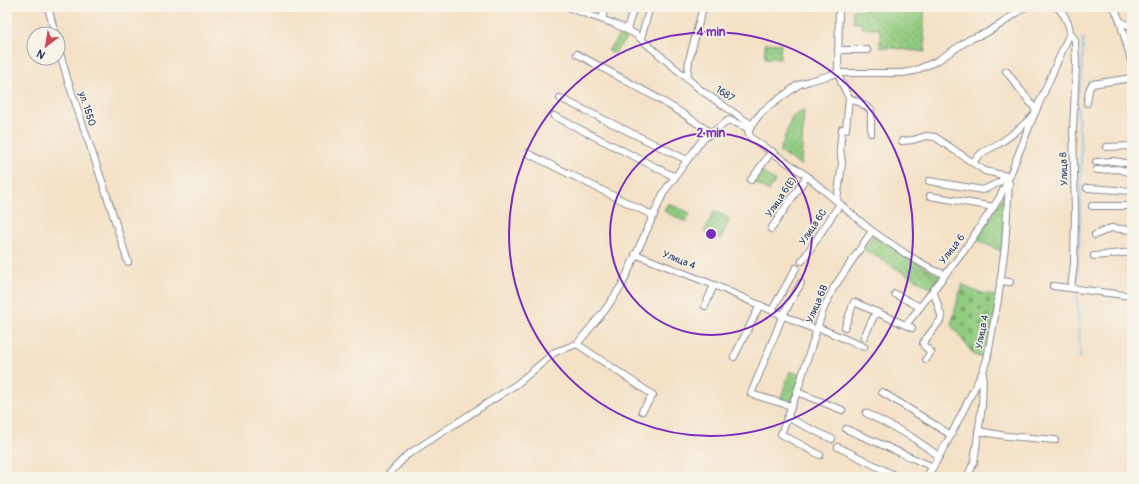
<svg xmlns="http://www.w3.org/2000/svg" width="1139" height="484" font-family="Pangolin,sans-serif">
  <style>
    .grass { fill: url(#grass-dots); stroke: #567e6f }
    .cemetery { fill: url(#cemetery-stones); stroke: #567e6f }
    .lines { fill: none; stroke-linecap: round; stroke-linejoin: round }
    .stream { stroke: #72bdeb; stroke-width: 1.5 }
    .minor-casing { stroke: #888892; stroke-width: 8 }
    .minor { stroke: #fff; stroke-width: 6 }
    .ring { fill: none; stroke: #7b2cbf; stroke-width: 2 }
    .labels { text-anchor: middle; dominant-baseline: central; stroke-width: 3; stroke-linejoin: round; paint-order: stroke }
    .street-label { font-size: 10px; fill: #1b2f5e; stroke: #f7f3e8 }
    .centre { fill: #7b2cbf; stroke: #f7f3e8; stroke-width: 2 }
    .ring-label { font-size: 12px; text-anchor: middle; font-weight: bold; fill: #7b2cbf; stroke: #f7f3e8; stroke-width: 3; stroke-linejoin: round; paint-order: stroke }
  </style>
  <defs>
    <pattern id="grass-dots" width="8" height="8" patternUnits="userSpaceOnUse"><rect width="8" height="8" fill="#92cc80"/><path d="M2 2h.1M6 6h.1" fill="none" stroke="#76a66c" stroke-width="1.8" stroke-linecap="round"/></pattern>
    <pattern id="cemetery-stones" width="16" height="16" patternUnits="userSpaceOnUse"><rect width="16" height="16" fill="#92cc80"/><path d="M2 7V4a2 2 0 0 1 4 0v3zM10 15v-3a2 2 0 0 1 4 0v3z" fill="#76a66c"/></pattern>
  </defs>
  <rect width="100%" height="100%" fill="#f7f3e8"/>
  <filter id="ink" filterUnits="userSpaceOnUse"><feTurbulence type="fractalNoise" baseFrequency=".025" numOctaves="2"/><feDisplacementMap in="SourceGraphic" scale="8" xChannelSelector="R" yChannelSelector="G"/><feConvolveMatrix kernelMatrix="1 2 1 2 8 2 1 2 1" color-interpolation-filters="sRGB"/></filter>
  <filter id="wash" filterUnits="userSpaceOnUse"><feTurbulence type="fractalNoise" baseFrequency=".012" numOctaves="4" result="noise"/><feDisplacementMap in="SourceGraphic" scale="16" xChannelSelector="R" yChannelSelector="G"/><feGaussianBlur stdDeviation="0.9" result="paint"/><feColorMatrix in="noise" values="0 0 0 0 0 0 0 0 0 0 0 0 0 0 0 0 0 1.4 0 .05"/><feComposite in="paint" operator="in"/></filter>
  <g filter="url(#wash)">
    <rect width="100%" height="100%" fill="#f4e1c6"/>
    <g class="grass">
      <path d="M879,7H924L925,52C910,51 895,47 880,47V29L861,28V23H854L853,10H879Z"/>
      <polygon points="621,32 628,36 614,54 608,51"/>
      <polygon points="765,43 781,44 780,59 765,58"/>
      <polygon points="804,110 801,165 779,152 792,117"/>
      <polygon points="759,170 775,181 769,191 751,181"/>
      <polygon points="1003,197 1007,199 1003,252 977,240"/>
      <polygon points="668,203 690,213 686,222 664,211"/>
      <polygon points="714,211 727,217 729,220 721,239 704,232"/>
      <polygon points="873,235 934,273 942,276 933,290 863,249"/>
      <polygon points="790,371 801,375 791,404 780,400"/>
    </g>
    <polygon class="cemetery" points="962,284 972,290 998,297 986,359 974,355 951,325"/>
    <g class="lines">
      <g class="stream">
        <polyline points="1077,98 1082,76 1083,38"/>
        <path d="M1076,287C1080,242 1081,196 1081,151C1080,134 1078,118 1077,101"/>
        <polyline points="1077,290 1080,358"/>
      </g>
    </g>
  </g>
  <g filter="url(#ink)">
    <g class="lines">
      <g class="minor-casing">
        <g id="minor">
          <polyline points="48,7 55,34"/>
          <polyline points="569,7 575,10 615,24 635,34 702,91 752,125"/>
          <polyline points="839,7 838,73 842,84 849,98 846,129"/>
          <polyline points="1057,7 1064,15 1069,26 1070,33 1075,40 1076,65 1073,130 1075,212 1074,264 1071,288"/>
          <polyline points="1114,7 1120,21 1132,64"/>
          <polyline points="602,19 605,7"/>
          <polyline points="1120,21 1132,27"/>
          <polyline points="627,29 634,7"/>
          <polyline points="641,38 650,7"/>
          <polyline points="58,46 68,81 108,199 128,262"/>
          <polyline points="838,50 867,50"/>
          <path d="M577,54C622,79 669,102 711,133"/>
          <polyline points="1006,71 1036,110"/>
          <polyline points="687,79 689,60 703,7"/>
          <polyline points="560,98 687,160"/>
          <polyline points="849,98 861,103 871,110 871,133"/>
          <polyline points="1087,103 1089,90 1092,84 1132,78"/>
          <polyline points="554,116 675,177"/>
          <polyline points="902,141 913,140 926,136 935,137 985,171 1007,176 1010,175"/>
          <polyline points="1107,147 1132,146"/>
          <polyline points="527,153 654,216"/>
          <polyline points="1096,162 1113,161 1132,164"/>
          <path d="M973,163C980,150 992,149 1003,141C1014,134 1023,125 1033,116"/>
          <polyline points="1097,170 1118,169 1132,173"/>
          <polyline points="751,180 772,151"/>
          <polyline points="929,181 983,190 998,183 1007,176"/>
          <polyline points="1087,188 1132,191"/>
          <polyline points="930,196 994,207"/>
          <polyline points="837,201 842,163 840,148 842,129"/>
          <polyline points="1092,206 1132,206"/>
          <polyline points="771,229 807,176"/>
          <polyline points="1095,235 1111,228 1132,230"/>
          <polyline points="635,254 714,285 816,330"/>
          <polyline points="1094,256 1132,252"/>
          <polyline points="802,261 840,204"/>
          <polyline points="945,274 935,271 906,254 872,231 807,176 751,138 748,131 756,119 763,111 798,85 809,81 838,73 902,73 914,71 937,61 970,39 986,33 1001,24 1025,7"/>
          <polyline points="1000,281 1010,282"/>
          <polyline points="1053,286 1132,296"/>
          <polyline points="895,294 920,307"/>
          <polyline points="705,306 714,285"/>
          <polyline points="772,310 796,268"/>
          <polyline points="906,325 963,252 1000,197 1010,175 1034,115 1070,33"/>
          <polyline points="817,327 864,347"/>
          <polyline points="845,327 854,302 912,328"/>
          <polyline points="864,337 876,312"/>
          <polyline points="577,344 653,395 642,411"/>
          <polyline points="734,357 760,305"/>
          <polyline points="926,359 931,352 924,346 923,343 942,318 933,290"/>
          <polyline points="797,392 842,410"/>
          <polyline points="882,392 951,435"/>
          <polyline points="791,406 751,394 783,315 801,283"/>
          <polyline points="866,413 910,436 939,456"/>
          <polyline points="788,418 832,439"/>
          <polyline points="846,429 933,467"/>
          <polyline points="978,431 1007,436 1055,440"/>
          <polyline points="838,447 898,477"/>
          <polyline points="820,455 781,434 797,392 823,310 833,289 872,231"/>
          <polyline points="969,473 974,462 982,406 983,373"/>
          <polyline points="386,477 407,455 517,384 555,352 577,344 605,310 622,285 664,192 702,140 729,120 750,129"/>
          <polyline points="926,477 933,467 951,435 983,371 987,359 998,300 1005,246 1009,183"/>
        </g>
      </g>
      <use href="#minor" class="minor"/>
    </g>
  </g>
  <g class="ring">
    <circle cx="711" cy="234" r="101"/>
    <circle cx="711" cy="234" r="202"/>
  </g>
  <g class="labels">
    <g class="street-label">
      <text transform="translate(725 94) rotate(33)">1687</text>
      <text transform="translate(87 109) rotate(72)">ул. 1550</text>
      <text transform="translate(1064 169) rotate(-92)">Улица 8</text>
      <text transform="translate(781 197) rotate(-56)">Улица 6(E)</text>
      <text transform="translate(813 227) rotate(-56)">Улица 6C</text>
      <text transform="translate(952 249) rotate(-52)">Улица 6</text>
      <text transform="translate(679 260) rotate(22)">Улица 4</text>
      <text transform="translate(817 304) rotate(-67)">Улица 6B</text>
      <text transform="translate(982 332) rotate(-79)">Улица 4</text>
    </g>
  </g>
  <circle cx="711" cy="234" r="6" class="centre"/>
  <g class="ring-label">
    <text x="711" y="36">4 min</text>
    <text x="711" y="137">2 min</text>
  </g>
  <rect width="1139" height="484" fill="none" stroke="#f7f3e8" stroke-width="24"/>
  <g transform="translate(46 46) rotate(211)"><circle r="19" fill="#f7f3e8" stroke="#9fa5b1"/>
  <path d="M0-3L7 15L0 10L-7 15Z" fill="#d1495b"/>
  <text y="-6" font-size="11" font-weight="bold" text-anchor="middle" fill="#1b2f5e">N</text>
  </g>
</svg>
